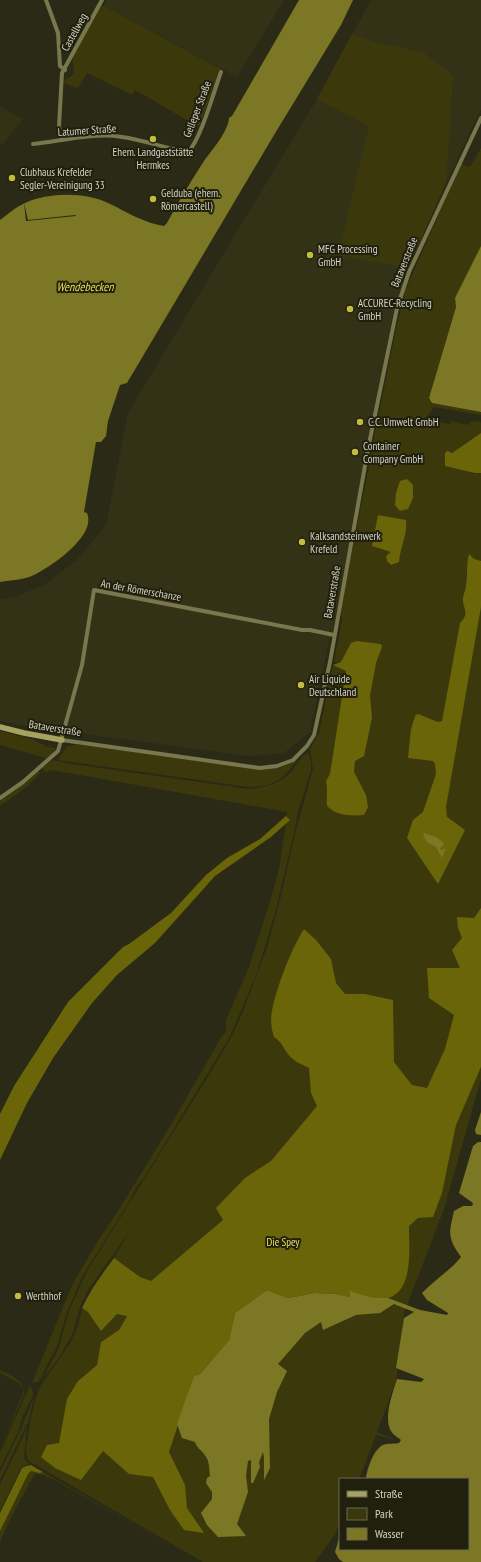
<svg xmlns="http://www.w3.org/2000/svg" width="481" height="1562" font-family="'PT Sans Narrow',sans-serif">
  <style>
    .built { fill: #333217 }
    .green { fill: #3b390c }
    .forest { fill: #696508 }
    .water { fill: #7c7724 }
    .pier { fill: #2b2a16 }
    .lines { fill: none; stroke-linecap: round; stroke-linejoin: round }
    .street { stroke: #78774e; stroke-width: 4 }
    .secondary { stroke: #a6a361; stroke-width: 5.5 }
    .poi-dot { fill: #c3bd3e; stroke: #21200d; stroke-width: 1.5 }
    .labels { text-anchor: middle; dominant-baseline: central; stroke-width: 4; stroke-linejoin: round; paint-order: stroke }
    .street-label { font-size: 11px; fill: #d3d3c7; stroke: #21200d }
    .poi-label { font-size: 11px; fill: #d3d3c7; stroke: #21200d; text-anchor: start }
    .park-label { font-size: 11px; fill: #eae356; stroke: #21200d }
    .water-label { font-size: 12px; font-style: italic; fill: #e6df52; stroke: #21200d }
  </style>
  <rect width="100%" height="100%" fill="#2b2a16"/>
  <g class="built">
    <polygon points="106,0 284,0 237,77 104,6"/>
    <polygon points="371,0 481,0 481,109 412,257 393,312 333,631 329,641 310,732 284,753 248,756 78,733 49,731 0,721 0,599 13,598 44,585 77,560 106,525 128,413 317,99"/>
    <polygon points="0,106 23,119 4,143 0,144"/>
  </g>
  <g class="green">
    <polygon points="101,6 104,6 221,69 199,127 135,90 132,95 87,73 78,88 64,83 65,80 74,74 72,56"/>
    <polygon points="352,34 375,42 424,53 450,73 453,78 446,183 408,268 338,255 369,126 317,99"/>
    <path d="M481,148V246L455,298L456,307L429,398L432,403L481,412V415L434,407L426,418L431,421L451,424V421L468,425L471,421L481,422V433L452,453H445V461L481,437V1079L444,1209L404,1313L396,1381L377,1432L396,1440L376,1435L359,1479H340V1522L335,1534L315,1562H203L29,1461C24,1454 27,1445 28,1437C31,1418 34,1394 46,1378C55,1364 66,1352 73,1337C78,1328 80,1318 82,1308L88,1312L101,1331L117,1314L127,1315L119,1330L101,1342L97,1365L78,1381L62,1429L59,1443L50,1464L154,1298L114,1258L130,1231L88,1290L81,1304L72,1335L59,1358L43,1378L58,1350L69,1311L86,1273L212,1070L233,1034L242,1014L268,945L281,896L295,834L313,769L310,749L319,733L333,665L338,667L339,662H334L342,620L341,614L342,602L372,451L380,452L381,450L372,448L395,334L405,291L461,164L470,167Z"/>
    <polygon points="0,731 32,739 47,747 56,748 52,754 46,758 0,745"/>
    <path d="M74,744L265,769L280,767L298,759C283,779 275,787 248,787L58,760L67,746H73Z"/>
    <path d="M307,753L309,754L311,763V770L297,815L295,829L275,913L256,976L229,1038L144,1178L136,1187L131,1199L82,1277L67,1312L56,1349L47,1364L41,1378L38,1382L32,1383L72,1285L96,1244L121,1206L169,1128L222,1036L226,1032V1020L249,967L273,892L279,869L286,823L290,820L286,816L287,812L75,774L49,770L46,773L41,767L53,760L65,763L249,789C266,787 284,783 294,768C298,762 301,758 307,753Z"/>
    <polygon points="38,770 40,773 28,786 0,806 0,800 27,781"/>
    <path d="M0,1370C10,1375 26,1381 24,1394L0,1450L24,1390L19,1383L0,1373Z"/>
    <polygon points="30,1385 33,1392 33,1395 23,1415 19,1430 0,1468 0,1453"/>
    <polygon points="34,1397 29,1420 0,1480 0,1472 21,1429"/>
    <polygon points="27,1428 24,1457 25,1460 30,1464 22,1466 0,1511 0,1485"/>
    <polygon points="31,1471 43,1472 200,1562 55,1480 43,1475 38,1474 34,1475 10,1519 0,1542 0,1531 25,1477"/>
  </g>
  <g class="forest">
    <polygon points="481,433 481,473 475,473 445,466 445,453 447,451 452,453"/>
    <polygon points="407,479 413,485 413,498 408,509 400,511 395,505 396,493 400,481"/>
    <path d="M378,515L406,520C408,533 400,548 399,562L391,565L387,561L386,556L391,552L372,546Z"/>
    <path d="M469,554L474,559L481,561V607L446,807L447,817L465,830L438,884L407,838L413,820L423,812L436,774L435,764L433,761L408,758L411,729L415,716L418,714L438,722L442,721L460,623C471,612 462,609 463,597C464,593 466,589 466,585C468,574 466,565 469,554Z"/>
    <path d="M357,641L381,644L382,647L376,663L370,696L372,718L364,756L355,761L354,772L366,795L368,807L364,815C350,816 337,816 327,806C326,797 328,790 326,781L330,774L346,671L333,665L341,662L351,643Z"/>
    <polygon points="286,816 290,820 271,837 215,876 155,943 117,975 92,1003 53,1058 27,1103 0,1160 0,1114 14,1086 68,1002 123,947 129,944 171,913 206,875 227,858 260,839"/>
    <path d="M481,908V1067L456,1125L442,1193L433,1217L418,1218L409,1226C409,1247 414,1291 388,1298C376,1302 360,1295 349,1292L350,1297L336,1294L315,1293L288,1298L267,1290L235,1313L229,1340L200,1374L194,1376L169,1452L185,1485L187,1508L204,1533L184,1530L170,1510L153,1477L129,1474L103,1451L81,1480L55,1468L41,1457L47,1445L59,1443L67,1399L78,1381L97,1365L101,1342L119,1330L127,1316L117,1314L101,1331L88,1312L82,1308C91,1289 102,1274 114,1258L140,1277L151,1281L223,1220L216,1208L245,1178L271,1161L317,1106L311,1093L309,1068C301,1064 293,1061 288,1054C282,1046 282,1042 274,1037C272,1031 271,1025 271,1018C273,996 291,948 304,929L316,940L331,959L336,983L345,994H365L393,1000L394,1062L412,1085L427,1088L445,1049L454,1015L429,998L427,968H460L452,950L462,938L458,928L457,917L474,918Z"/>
    <polygon points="31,1465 43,1472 40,1473 31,1471 28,1474 0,1531 0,1513 22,1468 26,1466"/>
  </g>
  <g class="water">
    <path d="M299,0H353L341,25L274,135L127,383L120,385L108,421L106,436L101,442H96L84,512L87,513C97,536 50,567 34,575C23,580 11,580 0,582V220C8,214 16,207 25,203C50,192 86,192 110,204C127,212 144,223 164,226L167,223C178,202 191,181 204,161C212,150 228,132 229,118L232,116Z"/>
    <polygon points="481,246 481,412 432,403 429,398 456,307 455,298"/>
    <polygon points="424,833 436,837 443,842 444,844 440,849 441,850 446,848 442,858 436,847 427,842 423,835"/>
    <polygon points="481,1112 481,1135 476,1134 475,1130"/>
    <path d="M478,1142H481V1562H343L339,1559L335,1552L340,1535V1549H468V1479H366C367,1469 373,1450 383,1445C387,1443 395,1444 399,1443L401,1440C397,1437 392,1434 390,1429C384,1415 393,1392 397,1379L421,1382L424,1379L396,1368L404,1318L414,1312L394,1304L380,1313L356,1315L323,1330L321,1322L305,1333L278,1364L287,1371L277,1392L269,1419L270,1468L264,1480V1457L263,1452L259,1462L260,1467L253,1483H251V1460L248,1461L246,1476L248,1492L237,1524L246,1536L218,1537L207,1525L201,1513L212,1499V1492L206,1483L207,1478L210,1476C209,1468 210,1461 204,1454C200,1449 197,1448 195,1442L182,1438L177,1424L194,1376L200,1374L229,1340L235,1313L267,1290L288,1298L315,1293L336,1294L350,1297L349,1291L373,1298H388L420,1310L447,1315L448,1313L427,1300L422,1293C434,1280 450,1271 461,1257C447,1237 449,1233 454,1211L463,1206H472L473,1203L459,1193L473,1146Z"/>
  </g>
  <polygon class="pier" points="24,203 28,220 75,215 76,216 26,221"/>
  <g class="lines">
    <g class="street">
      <polyline points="46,0 58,33 60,66 65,70"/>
      <polyline points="62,140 59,126 62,73 102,0"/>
      <path d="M33,144C60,141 96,132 122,137C145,140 166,149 188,152C201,139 214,91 221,72"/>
      <polyline points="62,740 260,768 277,766 293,760 307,746 314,735 330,662 368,449 397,308 409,272 481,118"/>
      <polyline points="0,798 23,782 58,751 82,665 94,590 302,630 310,630 334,635"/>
    </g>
    <polyline class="secondary" points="0,727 24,733 62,740"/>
  </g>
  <g class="poi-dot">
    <circle cx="153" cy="139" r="4"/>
    <circle cx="12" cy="178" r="4"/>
    <circle cx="153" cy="199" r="4"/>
    <circle cx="310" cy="255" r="4"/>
    <circle cx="350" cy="309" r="4"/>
    <circle cx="360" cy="422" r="4"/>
    <circle cx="355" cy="452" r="4"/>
    <circle cx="302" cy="542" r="4"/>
    <circle cx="301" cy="685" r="4"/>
    <circle cx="18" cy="1296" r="4"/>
  </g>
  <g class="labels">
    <g class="street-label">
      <text transform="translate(74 32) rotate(-61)">Castellweg</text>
      <text transform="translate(197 109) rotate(-69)">Gelleper Straße</text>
      <text transform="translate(87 130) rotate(-4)">Latumer Straße</text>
      <text transform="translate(404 262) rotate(-68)">Bataverstraße</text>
      <text transform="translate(141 590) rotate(10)">An der Römerschanze</text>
      <text transform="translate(332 592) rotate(-80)">Bataverstraße</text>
      <text transform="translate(55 728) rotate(9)">Bataverstraße</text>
    </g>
    <g class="poi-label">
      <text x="153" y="152" text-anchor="middle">Ehem. Landgaststätte<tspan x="153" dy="13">Hermkes</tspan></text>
      <text x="20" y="172">Clubhaus Krefelder<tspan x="20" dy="13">Segler-Vereinigung 33</tspan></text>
      <text x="161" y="193">Gelduba (ehem.<tspan x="161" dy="13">Römercastell)</tspan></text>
      <text x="318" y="249">MFG Processing<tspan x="318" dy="13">GmbH</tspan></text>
      <text x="358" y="303">ACCUREC-Recycling<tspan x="358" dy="13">GmbH</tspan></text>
      <text x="368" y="422">C.C. Umwelt GmbH</text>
      <text x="363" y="446">Container<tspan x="363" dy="13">Company GmbH</tspan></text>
      <text x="310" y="536">Kalksandsteinwerk<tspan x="310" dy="13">Krefeld</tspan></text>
      <text x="309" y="679">Air Liquide<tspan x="309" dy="13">Deutschland</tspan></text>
      <text x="26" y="1296">Werthhof</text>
    </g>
    <g class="park-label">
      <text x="283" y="1242">Die Spey</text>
    </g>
    <g class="water-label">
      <text x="85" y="286">Wendebecken</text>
    </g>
  </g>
  <rect x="339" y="1478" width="130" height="72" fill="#21200d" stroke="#686857"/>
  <rect x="347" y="1491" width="20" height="6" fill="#a6a361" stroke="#686857"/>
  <text x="375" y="1498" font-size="12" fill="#d3d3c7">Straße</text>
  <rect x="347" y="1508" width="20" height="12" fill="#3b390c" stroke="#686857"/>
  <text x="375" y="1518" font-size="12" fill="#d3d3c7">Park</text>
  <rect x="347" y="1528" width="20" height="12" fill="#7c7724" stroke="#686857"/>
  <text x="375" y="1538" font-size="12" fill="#d3d3c7">Wasser</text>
</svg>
